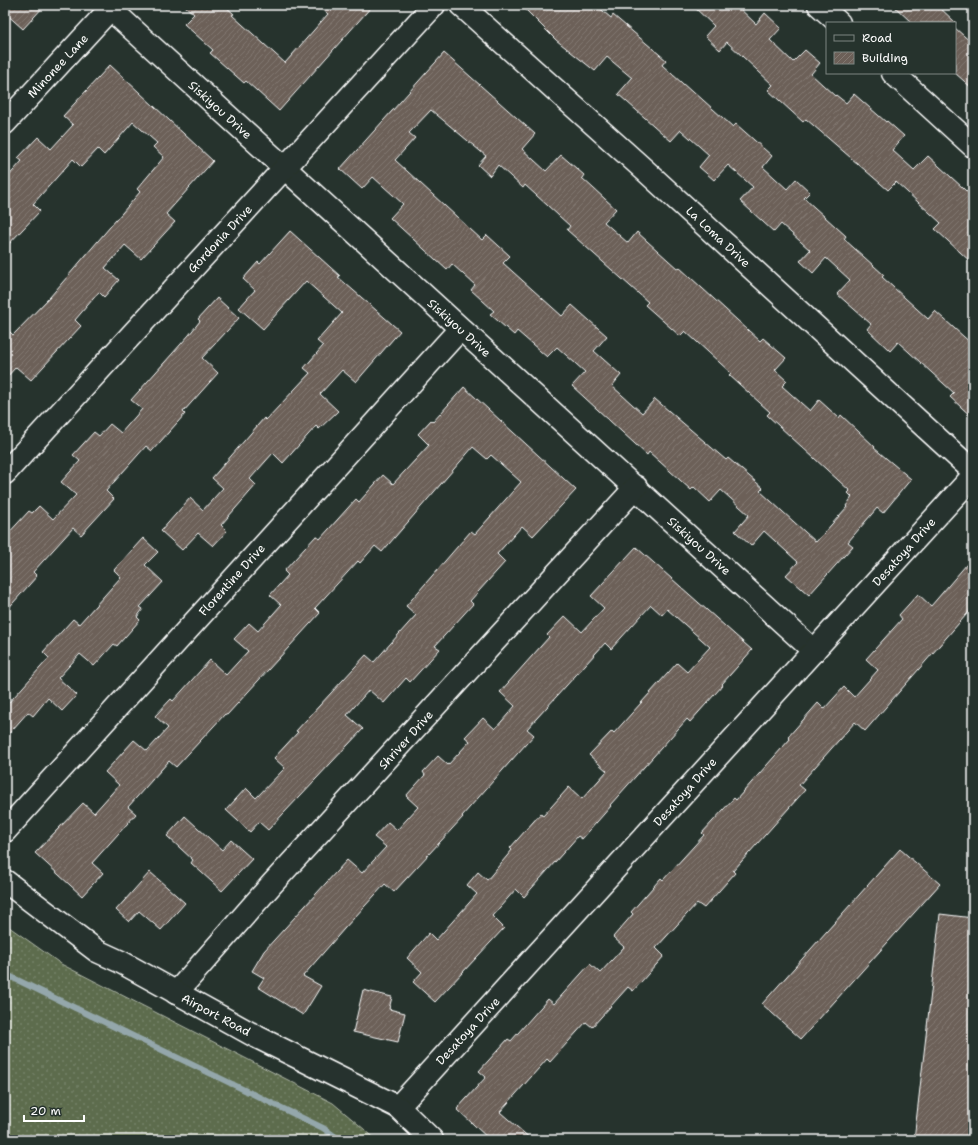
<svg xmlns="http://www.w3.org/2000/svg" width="978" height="1145" font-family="'Shantell Sans',sans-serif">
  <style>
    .grass { fill: url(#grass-dots); stroke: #aeb6a6 }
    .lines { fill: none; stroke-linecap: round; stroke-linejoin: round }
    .stream { stroke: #94a7ab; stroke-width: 6 }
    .building { fill: url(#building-hatch); stroke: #fff; fill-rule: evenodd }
    .minor-casing { stroke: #fff; stroke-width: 25 }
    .tertiary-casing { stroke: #fff; stroke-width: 25 }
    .minor { stroke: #26332d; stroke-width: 22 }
    .tertiary { stroke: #26332d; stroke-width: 22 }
    .labels { text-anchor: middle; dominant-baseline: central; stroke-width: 3.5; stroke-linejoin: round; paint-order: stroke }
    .street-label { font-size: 12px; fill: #fff; stroke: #26332d }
  </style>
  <defs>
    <pattern id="grass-dots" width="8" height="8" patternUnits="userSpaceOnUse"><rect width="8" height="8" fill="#5d6c4e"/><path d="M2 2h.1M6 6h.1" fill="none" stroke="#758269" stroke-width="1.8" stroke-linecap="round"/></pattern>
    <pattern id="building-hatch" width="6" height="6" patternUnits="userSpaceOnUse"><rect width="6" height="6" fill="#6c6058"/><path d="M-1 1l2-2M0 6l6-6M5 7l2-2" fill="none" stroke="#827871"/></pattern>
  </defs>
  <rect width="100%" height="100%" fill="#26332d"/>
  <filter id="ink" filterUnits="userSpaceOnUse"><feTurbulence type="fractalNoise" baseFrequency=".025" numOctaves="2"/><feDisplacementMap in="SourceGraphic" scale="8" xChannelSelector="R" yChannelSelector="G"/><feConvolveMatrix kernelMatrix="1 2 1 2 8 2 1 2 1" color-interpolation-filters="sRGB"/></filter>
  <g filter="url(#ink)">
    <polygon class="grass" points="5,924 61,964 333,1103 377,1140 5,1140"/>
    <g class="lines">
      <polyline class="stream" points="5,974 323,1128 340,1140"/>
    </g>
    <g class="building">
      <polygon points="5,5 45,5 23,29 5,13"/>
      <polygon points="184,5 224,5 234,14 232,15 285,63 328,14 318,5 373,5 279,111 246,81 244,83 210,53 213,50 184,24 194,14"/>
      <polygon points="521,5 596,5 611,18 613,15 666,60 662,65 692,92 693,91 733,127 736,124 772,156 763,167 787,189 796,179 810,192 804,198 846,236 844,239 884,275 882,277 928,319 935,311 973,345 973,418 950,397 954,393 898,342 890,351 867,329 871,324 837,294 850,280 826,258 813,273 800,261 810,250 781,224 774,232 740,201 753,187 728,165 714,180 699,167 709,155 681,130 671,141 618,94 632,78 607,57 595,71 556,40"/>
      <polygon points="692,5 736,5 756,24 765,13 781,28 770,40 793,62 805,50 820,63 811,74 835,96 836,95 846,103 854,94 886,122 887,121 904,136 892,150 914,170 928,156 962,187 973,198 973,264 935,229 941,223 896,182 888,190 806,119 803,122 768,90 773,85 727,42 720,50 705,36 714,26"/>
      <polygon points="893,5 937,5 956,23 912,23"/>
      <polygon points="955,28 973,44 973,89 955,73"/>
      <path d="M444,53L535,134L522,149L546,171L561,155L584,175L582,178L616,209L604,222L628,243L637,232L678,269L679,267L760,341L763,338L786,358L775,370L787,381L782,386L810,411L819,400L839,418L841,415L875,447L874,448L911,479L883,513L877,508L848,542L853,546L809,595L786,575L798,562L764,531L751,546L735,531L749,515L721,490L710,502L694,487L691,490L649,452L647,455L572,386L585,372L557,347L547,357L517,331L514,335L490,314L494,311L471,290L475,285L452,264L447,270L390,218L403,204L373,177L362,189L340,169ZM431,110L486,156L478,165L490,176L498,165L523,188L525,185L570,226L567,230L648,302L645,305L680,336L685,331L731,373L729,375L770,412L767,415L850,491L848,493L852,497L846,506L847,507L816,542L760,491L763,488L728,458L726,460L655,399L642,413L612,386L621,375L594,351L607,336L572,305L562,316L503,263L510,256L487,235L482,240L395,160L415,138L409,133Z"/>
      <polygon points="110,65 213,161 166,214 175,222 141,259 125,245 105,268 119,280 104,297 99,292 75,320 81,326 31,380 16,367 5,379 5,327 13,335 50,297 140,192 137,189 164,157 153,147 157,143 133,122 104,155 98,149 81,167 73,159 33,204 40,211 5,248 5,180 22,161 18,158 38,137 51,149 73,125 63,116"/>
      <polygon points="290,231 340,276 338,277 400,331 356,382 342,370 320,394 338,411 319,429 316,426 283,463 273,453 250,479 256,485 221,525 227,531 213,546 198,533 182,550 161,531 190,498 203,510 223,488 212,478 264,418 266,420 310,373 304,368 323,346 317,341 342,313 306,281 263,329 239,308 255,290 243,279 258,262 260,264"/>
      <polygon points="217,298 239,318 202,358 218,373 183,412 185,414 152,451 146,446 106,491 114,499 81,535 73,528 33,572 37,576 5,612 5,537 29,511 32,513 39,506 53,519 76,495 61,482 80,461 73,455 94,432 99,436 110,424 121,433 142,409 131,400 189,335 200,321 198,319"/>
      <polygon points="464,387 576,490 533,536 522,526 497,554 505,562 470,601 473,604 435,646 440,649 410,682 406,678 384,703 369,690 347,715 363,729 268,830 259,822 250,832 226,810 246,788 256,798 285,768 274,758 298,732 296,731 366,655 374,662 416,615 406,606 471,531 475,534 521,482 491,455 487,459 473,447 382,552 375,546 360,563 358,561 315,608 320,613 227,715 225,714 176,767 169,761 128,807 136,814 92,863 103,873 82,896 35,853 83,803 94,813 119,785 105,772 134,740 147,751 168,728 155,716 171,699 173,701 210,660 226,675 248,651 234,639 249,623 258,631 281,605 270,595 288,575 284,571 316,536 320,539 356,499 359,502 383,475 393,484 429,445 418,434 431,420 433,422"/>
      <polygon points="143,538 158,552 145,565 163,582 140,607 143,609 137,617 140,620 117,646 114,644 94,666 80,654 58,678 77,695 62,711 48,698 33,716 28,712 5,738 5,707 49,658 43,652 73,619 79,624 121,577 114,570"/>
      <polygon points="636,547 752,650 722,684 723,685 690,722 687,719 610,805 611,806 582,839 578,836 524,897 516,889 492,916 504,928 435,1002 413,982 422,972 407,958 429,933 436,940 477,894 467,885 478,872 487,880 512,850 510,848 541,813 543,816 569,787 582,799 607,771 589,755 612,731 614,733 677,663 687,672 710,647 667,609 662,615 651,605 611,649 605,643 527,729 534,735 462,816 463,817 394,892 385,884 344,929 303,976 321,986 303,1015 258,987 264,978 252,971 264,951 347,860 362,873 386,847 374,837 388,822 397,830 418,807 406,796 425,775 423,772 438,756 448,765 470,741 465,737 483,718 495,729 515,706 500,692 549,637 547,635 565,616 582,632 604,608 591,596"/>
      <polygon points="973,557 973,607 865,731 855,722 799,785 805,790 733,871 735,873 704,908 697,903 656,948 664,956 633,991 628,987 592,1027 586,1022 550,1062 547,1059 500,1112 532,1140 490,1140 457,1109 486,1077 479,1071 508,1039 511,1041 548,999 554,1004 590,964 600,973 624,947 613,937 633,914 631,912 661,878 663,880 704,835 702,833 734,798 736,800 790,739 788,737 818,703 824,709 844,687 854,697 878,670 866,659 902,619 899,615 918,594 931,606"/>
      <polygon points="185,816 222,850 231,840 252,859 222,891 191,863 193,860 167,836"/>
      <polygon points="900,849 940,884 801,1039 762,1004"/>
      <polygon points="150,872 185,903 161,930 139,911 129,922 116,910"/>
      <polygon points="940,914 973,918 973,1083 967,1140 947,1137 947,1140 914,1140"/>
      <polygon points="363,990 392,997 389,1009 405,1013 398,1042 353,1032"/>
    </g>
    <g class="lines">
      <g class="minor-casing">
        <g id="minor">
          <polyline points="106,5 814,651"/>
          <polyline points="461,5 649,174 973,471"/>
          <polyline points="819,5 839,23"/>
          <polyline points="893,73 973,146"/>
          <polyline points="5,123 110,9"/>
          <polyline points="5,473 434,5"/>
          <polyline points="5,831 460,329"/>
          <polyline points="176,993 272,884 636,487"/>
          <polyline points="398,1107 973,476"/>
        </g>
      </g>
      <g class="tertiary-casing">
        <polyline id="tertiary" points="5,881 97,951 121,962 257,1037 398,1107 432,1140"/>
      </g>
      <use href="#minor" class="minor"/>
      <use href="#tertiary" class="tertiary"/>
    </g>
  </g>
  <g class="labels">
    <g class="street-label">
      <text transform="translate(58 66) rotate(-47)">Minonee Lane</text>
      <text transform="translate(220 110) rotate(42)">Siskiyou Drive</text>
      <text transform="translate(718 237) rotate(43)">La Loma Drive</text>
      <text transform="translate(220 239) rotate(-47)">Gordonia Drive</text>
      <text transform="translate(459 328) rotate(42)">Siskiyou Drive</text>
      <text transform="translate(699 546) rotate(42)">Siskiyou Drive</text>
      <text transform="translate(904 552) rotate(-48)">Desatoya Drive</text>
      <text transform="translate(232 580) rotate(-48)">Florentine Drive</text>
      <text transform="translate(406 740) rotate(-48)">Shriver Drive</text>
      <text transform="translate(685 792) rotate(-48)">Desatoya Drive</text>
      <text transform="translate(216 1015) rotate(28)">Airport Road</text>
      <text transform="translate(468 1031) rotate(-47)">Desatoya Drive</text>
    </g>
  </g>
  <rect width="978" height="1145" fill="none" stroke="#26332d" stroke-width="20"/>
  <rect x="10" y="10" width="958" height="1125" fill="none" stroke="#fff" stroke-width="1.5" filter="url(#ink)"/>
  <rect x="826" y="22" width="130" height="52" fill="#26332d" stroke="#7d8581"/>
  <rect x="834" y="35" width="20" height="6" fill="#26332d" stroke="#7d8581"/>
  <text x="862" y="42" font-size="12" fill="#ffffff">Road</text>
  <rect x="834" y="52" width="20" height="12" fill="url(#building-hatch)" stroke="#7d8581"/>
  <text x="862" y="62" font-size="12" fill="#ffffff">Building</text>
  <path d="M24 1115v6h60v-6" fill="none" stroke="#ffffff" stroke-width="2"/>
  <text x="30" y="1115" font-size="12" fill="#ffffff" stroke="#26332d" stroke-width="3" paint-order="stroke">20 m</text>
</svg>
